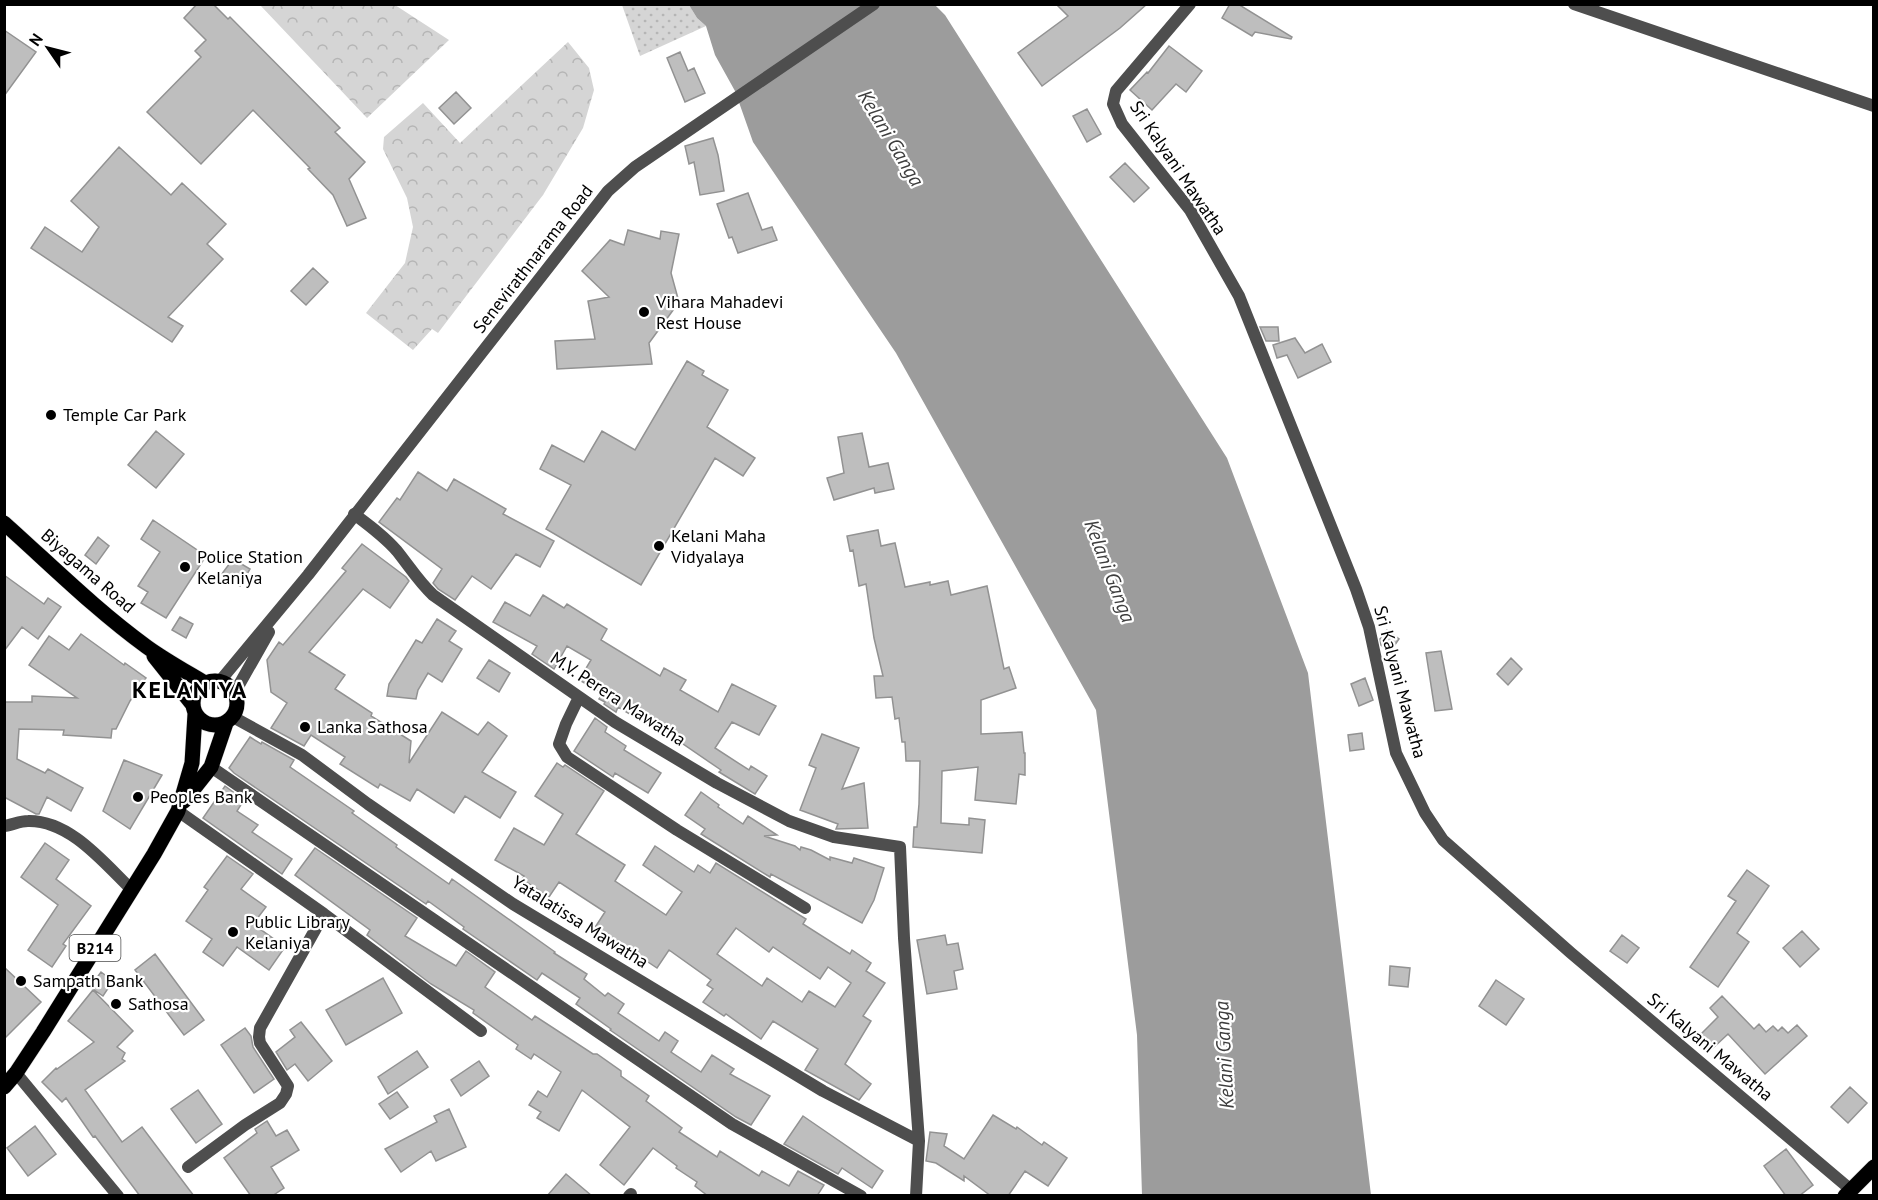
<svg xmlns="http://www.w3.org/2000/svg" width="1878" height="1200" font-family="'PT Sans',sans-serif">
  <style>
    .grass { fill: url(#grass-dots) }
    .forest { fill: url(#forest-crowns) }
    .water { fill: #9c9c9c }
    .building { fill: #bebebe; stroke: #929292; stroke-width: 1.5; fill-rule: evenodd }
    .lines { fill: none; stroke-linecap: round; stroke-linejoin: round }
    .primary-casing { stroke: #dbdbdb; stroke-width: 16 }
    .minor { stroke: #4e4e4e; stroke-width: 12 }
    .tertiary { stroke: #4e4e4e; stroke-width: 12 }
    .primary { stroke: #000; stroke-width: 15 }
    .poi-dot { fill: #000; stroke: #fff; stroke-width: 2 }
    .labels { text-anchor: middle; stroke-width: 4.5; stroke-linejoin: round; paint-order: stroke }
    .shield { fill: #fff; stroke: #4c4c4c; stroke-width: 1.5 }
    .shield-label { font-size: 16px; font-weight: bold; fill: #000 }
    .street-label { font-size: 18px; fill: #000; stroke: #fff }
    .poi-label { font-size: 18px; fill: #000; stroke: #fff; text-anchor: start }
    .water-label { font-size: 20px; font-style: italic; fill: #3d3d3d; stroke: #fff }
    .district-label { font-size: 24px; font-weight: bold; letter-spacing: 1.5px; fill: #000; stroke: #fff }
  </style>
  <defs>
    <pattern id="grass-dots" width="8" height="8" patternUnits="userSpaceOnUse" patternTransform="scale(1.5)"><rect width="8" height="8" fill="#d5d5d5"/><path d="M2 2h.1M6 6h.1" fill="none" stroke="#b5b5b5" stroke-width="1.8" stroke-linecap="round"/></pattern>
    <pattern id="forest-crowns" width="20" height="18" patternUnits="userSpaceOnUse" patternTransform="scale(1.5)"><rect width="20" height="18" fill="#d5d5d5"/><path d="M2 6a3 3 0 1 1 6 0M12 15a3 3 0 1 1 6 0" fill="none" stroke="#b5b5b5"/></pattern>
  </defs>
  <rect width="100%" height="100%" fill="#fff"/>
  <path class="grass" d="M622,5H689L697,18L706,26L640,56Z"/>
  <path class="forest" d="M260,5H395L449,40L367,118Z
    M568,42L589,68L594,90L583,128L543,195L438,333L432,329L413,350L366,313L405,263L413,227L407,198L383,149L384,137L423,103L460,143Z"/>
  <path class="water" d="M689,5H935L945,15L1227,458L1308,673L1371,1195H1142L1137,1035L1096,710L896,353L753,142L735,91L715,55L706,26L697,18Z"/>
  <path class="building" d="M197,4H213L228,19L230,17L340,128L335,132L365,162L349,179L366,218L347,226L333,195L308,169L310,168L253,110L201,164L147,112L201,57L195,51L206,40L184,18Z
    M1056,4H1147L1120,28L1042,86L1018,53L1068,16Z
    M1230,4H1238L1292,37L1291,39L1255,32L1252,36L1222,18Z
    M4,30L36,52L4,96Z
    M1169,46L1202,71L1186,92L1176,84L1152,110L1130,90L1147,72L1148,73Z
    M680,52L688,71L694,68L705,93L685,102L667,58Z
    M456,92L471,108L454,124L439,108Z
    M1087,109L1101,134L1087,142L1073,116Z
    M713,138L718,155L724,191L700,195L694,162L689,164L685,146Z
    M119,147L171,195L182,183L226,224L207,244L223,259L168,317L183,326L172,342L31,248L45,227L82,252L99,227L71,201Z
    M1125,163L1149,188L1134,202L1110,177Z
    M748,193L762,230L772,227L777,240L738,253L732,237L729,238L717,204Z
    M628,230L660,239L661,231L679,234L671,273L679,302L649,343L652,364L557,369L555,341L595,339L588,301L609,297L582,271L610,240L624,245Z
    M313,268L328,282L306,305L291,291Z
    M1260,327H1278L1279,341H1266Z
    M1295,338L1305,353L1322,344L1331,362L1298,378L1287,355L1277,358L1273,345Z
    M687,361L704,371L702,375L728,390L707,427L755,458L743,476L715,458L641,585L546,529L571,485L540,469L552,445L584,462L602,431L635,450Z
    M156,431L184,454L156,488L128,465Z
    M862,433L869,467L888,463L894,489L875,493L874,488L834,500L827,478L844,473L838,437Z
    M418,472L447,491L454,479L506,509L503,514L554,541L540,567L516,554L491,589L472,576L455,600L438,589L433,583L442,569L379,522L397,498L400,500Z
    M153,520L206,556L166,618L141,603L148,592L138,586L160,552L141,539Z
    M878,530L881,546L895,543L905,587L930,582V585L948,581L951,595L987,586L1004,669L1009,667L1016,688L981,700V734L1022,732L1024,753H1025V775L1019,774L1016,804L975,800L978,767L942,771L941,823L969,825V818L985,820L982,853L913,847L914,827H917L919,804L920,761H906L905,742H902L899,718L895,719L892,697L876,698L874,676H883L874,638L866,584L859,586L853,550L850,551L847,536Z
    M98,537L109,546L96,564L85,555Z
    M362,544L406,577L409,581L390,608L363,589L309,652L345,675L335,689L372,713L371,716L411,741L409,763L442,712L478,735L488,722L507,736L482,772L516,792L500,818L465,796L454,813L417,789L410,801L380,784L378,788L340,764L345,757L311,735L304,746L271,728L287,703L271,692L267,660L279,642L283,645L346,571L342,568Z
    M233,559L250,569L240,586L221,575Z
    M4,575L44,604L48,598L61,607L38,639L22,627L4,651Z
    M543,595L564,608L567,604L607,629L601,640L660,676L664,668L686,680L680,690L718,712L732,684L776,706L759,735L732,722L715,748L749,770L751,766L767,776L755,794L719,772L721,770L680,742L679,743L618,707L616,712L604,704L605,702L599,699L603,693L579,680L591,660L567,646L554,669L532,654L537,646L493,622L505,602L530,616Z
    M180,617L193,624L186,638L172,630Z
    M437,619L456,631L449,641L462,649L442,682L428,673L418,690L416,699L387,696L389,684L416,640L422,643Z
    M1387,630L1399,639L1390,652L1381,645L1380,639Z
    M81,634L124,665L125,663L146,678L130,701L116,729H112L111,738L63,735L64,730L19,729L17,759L45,773L48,769L83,788L71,811L47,797L39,814H36L4,797V702H32V696L77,698L29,665L49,636L69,650Z
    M1441,651L1452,709L1435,711L1426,653Z
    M1511,658L1522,669L1508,685L1497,674Z
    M489,660L510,673L499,692L477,678Z
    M1365,678L1373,700L1359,706L1351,684Z
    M595,718L607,727L605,732L626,746L624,750L661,773L648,793L615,773L613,777L574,751Z
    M1362,733L1364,749L1350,751L1348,735Z
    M822,734L859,748L842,789L864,783L868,828L836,829L838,824L800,810L816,768L809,765Z
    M250,737L261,744L262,742L294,760L290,767L354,811L352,813L397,845L396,847L449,884L452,879L555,952L554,953L587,974L584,979L605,996L608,993L624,1004L618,1013L659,1041L665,1032L678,1041L671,1052L701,1072L712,1055L734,1069L730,1074L770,1096L751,1125L736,1117L610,1030L611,1029L576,1004L580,998L542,973L537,980L463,929L464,927L428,901L426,904L234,773L229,768Z
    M124,760L162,775L130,829L103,811Z
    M557,763L563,767L565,765L604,791L576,834L625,865L615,881L666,915L682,892L643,865L655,846L694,872L698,865L710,873L716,863L806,919L803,924L850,954L852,950L871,963L866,971L885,983L863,1016L871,1021L845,1064L871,1084L859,1100L805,1070L818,1049L773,1021L761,1039L726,1014L724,1016L703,1002L713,989L707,985L711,980L669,950L657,968L624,946L621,951L592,932L605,912L559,882L549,897L522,879L524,876L495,860L514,828L544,845L563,814L535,796ZM736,928L769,952L773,947L820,979L828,967L851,983L835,1007L809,991L802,1002L767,978L762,986L717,954Z
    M225,786L244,800L237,811L258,825L252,832L292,859L282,874L203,818Z
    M701,792L719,805L718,807L743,824L748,816L777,835L764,836L795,846L800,850L801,847L811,850L830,860V857L852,863L854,858L884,868L874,900L862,923L771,874L770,877L701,834L705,829L685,815Z
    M45,843L69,860L56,879L91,906L63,944L66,946L52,967L28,950L58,905L21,877Z
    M315,848L417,918L405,936L456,966L466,951L495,972L485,987L532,1020L535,1016L593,1054H597L621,1071V1076L649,1096L646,1101L682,1128L679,1132L717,1157L720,1151L759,1176L762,1171L789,1186L798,1171L824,1185L817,1196H708L695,1186L697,1182L676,1168L677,1166L653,1148L624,1185L600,1165L630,1127L582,1090L559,1131L537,1118L541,1112L529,1105L538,1091L547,1097L561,1072L534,1054L531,1059L516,1049L518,1045L473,1013L474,1010L431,984L367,935L370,930L295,875Z
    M227,856L253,874L241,889L266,907L253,924L285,947L269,970L237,947L223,966L203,952L212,939L186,921L208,890L204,887Z
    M1747,870L1769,886L1737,933L1749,942L1718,987L1690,967L1736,901L1728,896Z
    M1802,931L1819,949L1800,967L1783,948Z
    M945,935L947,945L958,943L963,969L954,971L957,989L927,994L917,940Z
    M1622,935L1639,948L1627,963L1610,951Z
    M155,954L204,1020L184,1035L135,970Z
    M1390,966L1410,968L1408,987L1389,985Z
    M4,967L41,1002L4,1039Z
    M101,972L113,981L103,996L90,987Z
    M383,978L402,1013L346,1045L326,1010Z
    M1496,980L1524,999L1506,1025L1479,1006Z
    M93,990L133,1031L117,1047L125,1053L122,1059L125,1061L85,1090L122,1142L142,1127L194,1196H140L95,1136L93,1137L66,1098L62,1102L42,1082L56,1068L57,1069L94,1042L68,1021Z
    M1722,996L1754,1029L1759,1024L1766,1032L1773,1026L1778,1031L1782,1027L1788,1033L1797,1025L1807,1036L1765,1074L1728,1034L1712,1049L1699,1036L1718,1017L1710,1008Z
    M301,1022L332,1061L308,1081L295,1064L287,1070L276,1052L295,1037L290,1030Z
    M245,1028L251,1036L253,1047L274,1079L254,1093L221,1045Z
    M417,1051L428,1067L388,1094L378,1077Z
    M479,1061L489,1076L461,1096L451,1080Z
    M1850,1087L1867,1103L1848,1123L1831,1107Z
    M198,1090L222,1124L196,1143L171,1109Z
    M397,1092L408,1107L390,1119L379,1104Z
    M449,1109L466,1147L436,1161L431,1151L401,1172L385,1149L437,1122L434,1116Z
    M993,1115L1016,1129L1017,1127L1042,1145L1044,1142L1067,1158L1048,1186L1025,1171L1008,1196H991L964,1176V1181L936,1163L926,1161L930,1132L947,1134L944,1146L964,1159Z
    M803,1116L883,1171L872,1188L842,1168L838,1174L784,1144Z
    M267,1121L276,1136L287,1130L299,1150L271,1167L284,1188L272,1196H251L224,1158L257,1133L255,1129Z
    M35,1126L56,1154L28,1176L7,1148Z
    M1786,1149L1813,1185L1799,1196H1786L1764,1166Z
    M566,1174L592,1196H547Z"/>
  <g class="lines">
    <g class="primary-casing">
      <path id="primary" d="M4,523C51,565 96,610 147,647C165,660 185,671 205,683
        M154,656L193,705
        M193 703a22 22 0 1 1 44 0a22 22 0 1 1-44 0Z
        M184,801L211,767L226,723
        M4,1087L16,1073L43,1032L154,854L178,811L192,763L195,714
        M1845,1196L1874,1167"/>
    </g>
    <path class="minor" d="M1190,4L1116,91L1113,104L1122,124L1190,210L1239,296L1356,589L1369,627L1396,753L1425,813L1443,840L1571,953L1850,1189
      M354,514C370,526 385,537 397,551C409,566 419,582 433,595L615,722L717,783L789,821L834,837L900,847L904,938L919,1141L916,1196
      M579,697L566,724L559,744L567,757L677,830L805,908
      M233,717L302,755L368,804L513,904L823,1091L919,1141
      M211,767L732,1124L861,1196
      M178,811L324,914L481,1031
      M4,826C12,825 20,821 28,821C70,820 104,863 132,890
      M16,1073L118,1196
      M188,1167L245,1125L280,1103L286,1094L288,1086L260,1043L259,1037L260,1028L324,914
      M629,1196L631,1194"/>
    <path class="tertiary" d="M1574,4L1874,106
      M220,681L308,575L608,191L635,167L874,4
      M235,692L269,632"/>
    <use href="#primary" class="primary"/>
  </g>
  <g class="poi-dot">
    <circle cx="644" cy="312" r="6"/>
    <circle cx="51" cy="415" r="6"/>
    <circle cx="659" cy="546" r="6"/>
    <circle cx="185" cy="567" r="6"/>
    <circle cx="305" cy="727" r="6"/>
    <circle cx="138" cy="797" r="6"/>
    <circle cx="233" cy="932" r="6"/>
    <circle cx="21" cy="981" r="6"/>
    <circle cx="116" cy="1004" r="6"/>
  </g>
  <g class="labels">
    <rect class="shield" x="69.5" y="935" width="51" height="26" rx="4.5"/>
    <g class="shield-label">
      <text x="95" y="954">B214</text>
    </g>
    <g class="street-label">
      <text transform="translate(1178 168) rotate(56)" y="6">Sri Kalyani Mawatha</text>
      <text transform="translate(533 259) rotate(-52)" y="6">Senevirathnarama Road</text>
      <text transform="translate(88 571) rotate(41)" y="6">Biyagama Road</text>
      <text transform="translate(1400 682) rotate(75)" y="6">Sri Kalyani Mawatha</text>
      <text transform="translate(618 699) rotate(33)" y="6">M.V. Perera Mawatha</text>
      <text transform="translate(580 922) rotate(32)" y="6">Yatalatissa Mawatha</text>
      <text transform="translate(1710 1047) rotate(40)" y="6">Sri Kalyani Mawatha</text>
    </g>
    <g class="poi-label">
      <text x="656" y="308">Vihara Mahadevi<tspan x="656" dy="21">Rest House</tspan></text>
      <text x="63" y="421">Temple Car Park</text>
      <text x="671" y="542">Kelani Maha<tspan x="671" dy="21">Vidyalaya</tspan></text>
      <text x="197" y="563">Police Station<tspan x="197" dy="21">Kelaniya</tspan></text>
      <text x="317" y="733">Lanka Sathosa</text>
      <text x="150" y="803">Peoples Bank</text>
      <text x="245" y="928">Public Library<tspan x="245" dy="21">Kelaniya</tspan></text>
      <text x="33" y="987">Sampath Bank</text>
      <text x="128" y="1010">Sathosa</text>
    </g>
    <g class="water-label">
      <text transform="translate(891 138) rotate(59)" y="7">Kelani Ganga</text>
      <text transform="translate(1110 571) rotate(69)" y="7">Kelani Ganga</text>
      <text transform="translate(1224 1055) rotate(-93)" y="7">Kelani Ganga</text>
    </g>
    <g class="district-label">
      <text x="190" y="698">KELANIYA</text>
    </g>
  </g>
  <rect width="1878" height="1200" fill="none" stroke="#000000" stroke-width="12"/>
  <g transform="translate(48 48) rotate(305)" stroke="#ffffff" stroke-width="4.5" paint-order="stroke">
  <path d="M0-4.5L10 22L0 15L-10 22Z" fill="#000000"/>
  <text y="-9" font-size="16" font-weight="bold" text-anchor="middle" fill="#000000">N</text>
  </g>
</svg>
